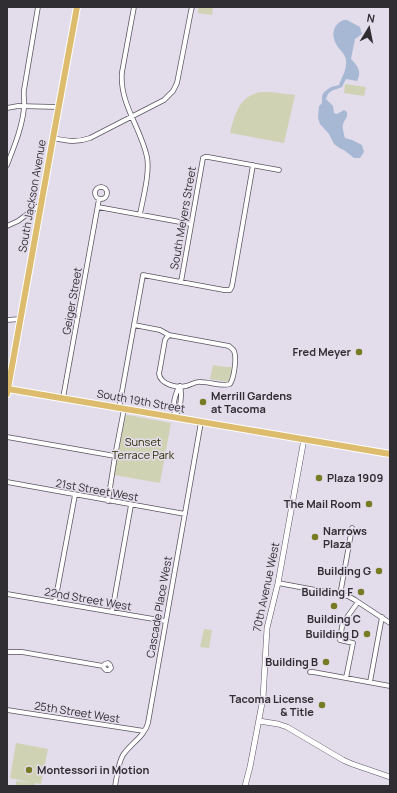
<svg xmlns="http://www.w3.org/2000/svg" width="397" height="793" font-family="Manrope,sans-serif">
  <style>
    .green { fill: #d0d2b4 }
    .water { fill: #a7b8d5 }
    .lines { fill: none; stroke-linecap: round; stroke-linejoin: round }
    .minor-casing { stroke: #5c5562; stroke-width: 5.5 }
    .tertiary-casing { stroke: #5c5562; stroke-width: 6 }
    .primary-casing { stroke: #fff; stroke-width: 8 }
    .minor { stroke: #fff; stroke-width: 4 }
    .tertiary { stroke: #fff; stroke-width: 5 }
    .primary { stroke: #ddbc6e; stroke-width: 6 }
    .poi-dot { fill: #777b24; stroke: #e3dceb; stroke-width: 1.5 }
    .labels { text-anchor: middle; stroke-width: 3; stroke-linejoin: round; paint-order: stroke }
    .street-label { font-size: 11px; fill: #302d33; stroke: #e3dceb }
    .poi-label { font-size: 11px; font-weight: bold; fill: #302d33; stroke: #e3dceb; text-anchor: end }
    .park-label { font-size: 11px; fill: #2c2d02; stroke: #e3dceb }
  </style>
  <rect width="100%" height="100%" fill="#e3dceb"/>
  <path class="green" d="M199,7H213L212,15L198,13V11Z
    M345,84L366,87L364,96L344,93Z
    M261,92H271L295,95L284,143L230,133C235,114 239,96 261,92Z
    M213,365L225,367H232L230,380L229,382L210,379Z
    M128,415L171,423L160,483L114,475L125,417L126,416Z
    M204,629L212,630L209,648L200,647Z
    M16,743L48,749L41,784L35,783V786H16V781L32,783L10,778Z"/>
  <path class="water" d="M344,20H347L360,27L362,34L355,39L351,59C358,66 362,72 357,81L346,79L342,87C335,90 328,90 326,99L333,106L334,113L337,114L344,110L347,112C348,118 345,119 343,124C342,128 344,134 345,138L352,140L362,145L364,152L360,158H354L344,150L341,149L334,144L329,134L320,124L318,118L319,106L322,103V96L324,92L331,87L339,85C342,76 347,70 346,60C345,53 339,50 336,44C331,34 333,24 344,20Z"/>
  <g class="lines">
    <g class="minor-casing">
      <path id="minor" d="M134,7L122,72C119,103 141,128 147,157C150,173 143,198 140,214
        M7,108L18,106L58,107
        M53,138C67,141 76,143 90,138L164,100L173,91L177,83L191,11L192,7
        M7,165C14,147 22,128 24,108C25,102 23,96 24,90L38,7
        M95 193a6 6 0 1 1 12 0a6 6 0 1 1-12 0Z
        M98,207L191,224
        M7,226L18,221L41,204
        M181,282L203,158L205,157H208L279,170
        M7,320L20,319
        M134,325L160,330L169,335L229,346C231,348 233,349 234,351C237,358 234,378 230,384C221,387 211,382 201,382C196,381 191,385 186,386C177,388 161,385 159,374L165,340L167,337L169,335
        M63,398L99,199
        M119,408L143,275L224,290H230L232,286L253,165
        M175,414C172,406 175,393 180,386
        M175,417C175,415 177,413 178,411C181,405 182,392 180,386
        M7,437L115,456
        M7,482L185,514
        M108,501L115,456L124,409
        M278,583L348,596L355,600L390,623
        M7,594L165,621
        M340,595L352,528
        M55,602L75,495
        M112,612L131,505
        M7,652H22L103,666L104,668L106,670H109L111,668L110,665L108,663L105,664L103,666
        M310,672H313L390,686
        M346,678L353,643L340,640L343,620H345L358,602
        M370,682L382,617
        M7,710L144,731
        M115,786C117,777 118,763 123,755C130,744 145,736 148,723L201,422"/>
    </g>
    <g class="tertiary-casing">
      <path id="tertiary" d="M259,721L278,724L287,727L343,760L352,764L390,777
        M245,786L250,767L263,698L267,628L278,583L304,439"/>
    </g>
    <g class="primary-casing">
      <path id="primary" d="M8,389L390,454
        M7,394L53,138L77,7"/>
    </g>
    <use href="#minor" class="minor"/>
    <use href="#tertiary" class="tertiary"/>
    <use href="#primary" class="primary"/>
  </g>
  <g class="poi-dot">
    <circle cx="359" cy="352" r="4"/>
    <circle cx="203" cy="402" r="4"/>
    <circle cx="319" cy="478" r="4"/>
    <circle cx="369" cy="504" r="4"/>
    <circle cx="315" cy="537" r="4"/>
    <circle cx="379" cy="571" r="4"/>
    <circle cx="361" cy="592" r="4"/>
    <circle cx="334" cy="606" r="4"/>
    <circle cx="367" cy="634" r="4"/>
    <circle cx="326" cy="662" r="4"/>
    <circle cx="322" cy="705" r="4"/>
    <circle cx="29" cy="770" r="4"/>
  </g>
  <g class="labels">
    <g class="street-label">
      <text transform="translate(32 196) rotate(-80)" y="4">South Jackson Avenue</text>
      <text transform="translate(183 218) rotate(-80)" y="4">South Meyers Street</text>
      <text transform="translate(72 301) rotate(-80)" y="4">Geiger Street</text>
      <text transform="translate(141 401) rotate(10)" y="4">South 19th Street</text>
      <text transform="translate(97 490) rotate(10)" y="4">21st Street West</text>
      <text transform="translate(266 587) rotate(-78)" y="4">70th Avenue West</text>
      <text transform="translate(88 599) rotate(10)" y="4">22nd Street West</text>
      <text transform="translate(159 607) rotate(-80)" y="4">Cascade Place West</text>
      <text transform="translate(77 712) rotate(9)" y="4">25th Street West</text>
    </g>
    <g class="poi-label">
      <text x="351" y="356">Fred Meyer</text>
      <text x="211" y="400" text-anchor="start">Merrill Gardens<tspan x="211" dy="13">at Tacoma</tspan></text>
      <text x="327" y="482" text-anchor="start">Plaza 1909</text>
      <text x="361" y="508">The Mail Room</text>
      <text x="323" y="535" text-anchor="start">Narrows<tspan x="323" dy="13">Plaza</tspan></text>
      <text x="371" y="575">Building G</text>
      <text x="353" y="596">Building F</text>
      <text x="334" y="623" text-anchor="middle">Building C</text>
      <text x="359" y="638">Building D</text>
      <text x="318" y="666">Building B</text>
      <text x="314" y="703">Tacoma License<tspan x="314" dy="13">&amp; Title</tspan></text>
      <text x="37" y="774" text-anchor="start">Montessori in Motion</text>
    </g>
    <g class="park-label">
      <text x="143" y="446">Sunset<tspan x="143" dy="13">Terrace Park</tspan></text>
    </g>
  </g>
  <rect width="397" height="793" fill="none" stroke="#302d33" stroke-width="16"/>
  <g transform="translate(369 28) rotate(10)" stroke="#e3dceb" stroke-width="3" paint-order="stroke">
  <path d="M0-3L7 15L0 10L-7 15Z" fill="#302d33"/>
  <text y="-6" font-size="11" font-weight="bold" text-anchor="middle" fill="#302d33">N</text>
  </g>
</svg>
